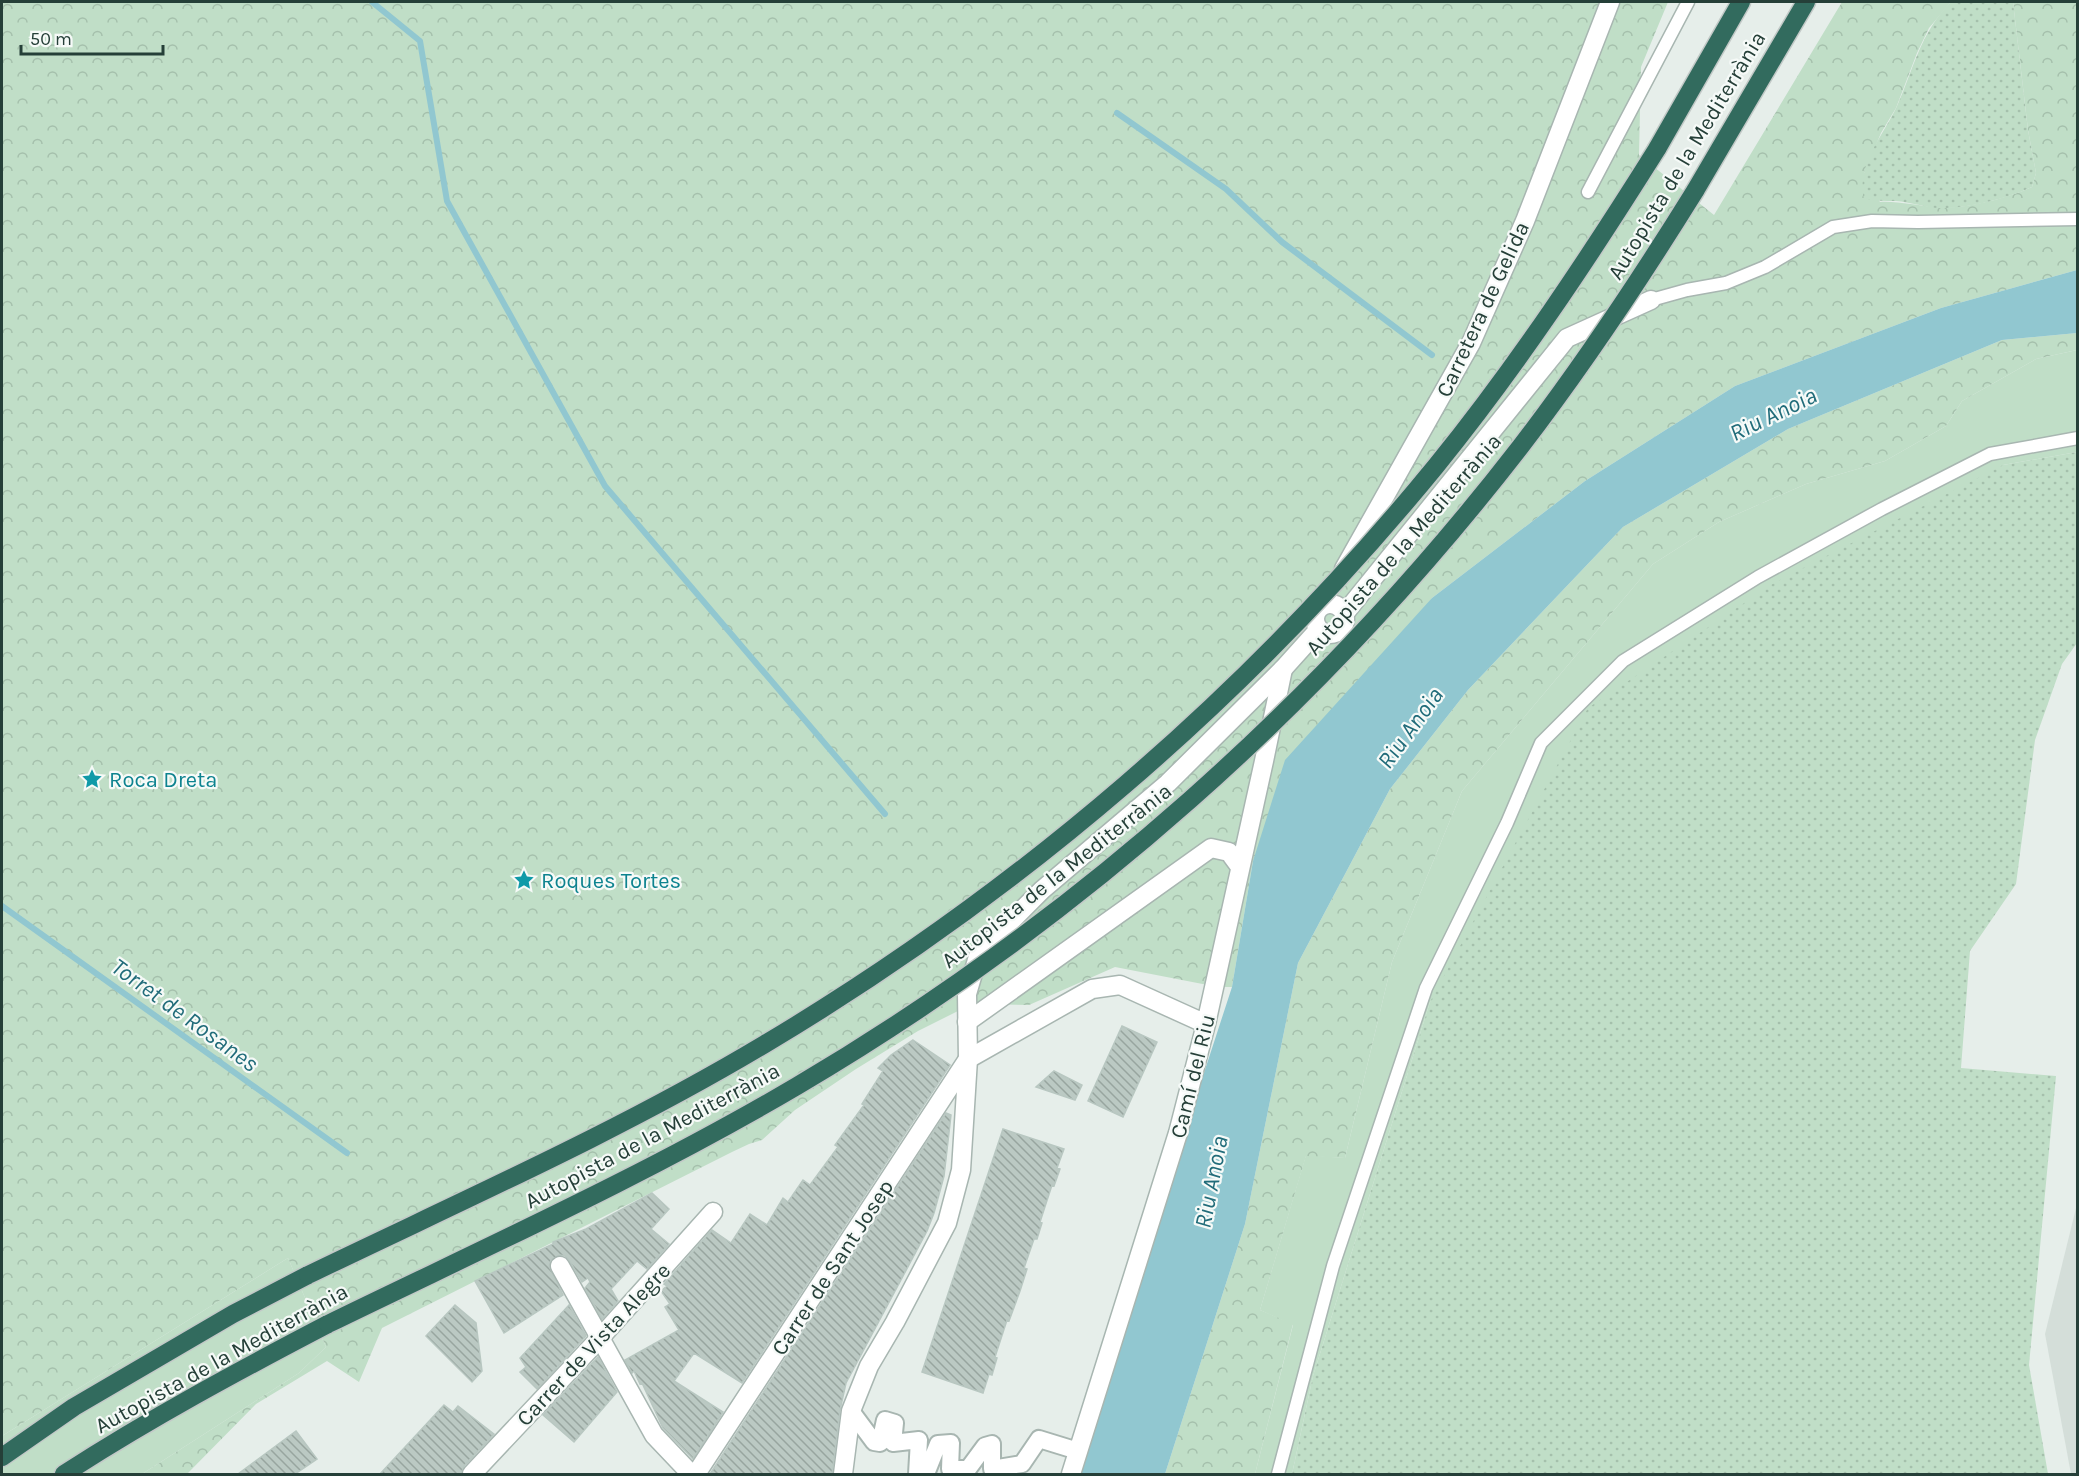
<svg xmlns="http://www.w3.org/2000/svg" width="2079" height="1476" font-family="Karla,sans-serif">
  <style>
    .built { fill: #d4ded9 }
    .grass { fill: #c0dec7 }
    .forest { fill: url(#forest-crowns) }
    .park { fill: url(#park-dots) }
    .water { fill: #91c7d0 }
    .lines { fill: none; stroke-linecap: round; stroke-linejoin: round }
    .stream { stroke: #91c7d0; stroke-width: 6 }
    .building { fill: url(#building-back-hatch); stroke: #b8c7c1; stroke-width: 1.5 }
    .service-casing { stroke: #a8b6b1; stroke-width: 15 }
    .pedestrian-casing { stroke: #a8b6b1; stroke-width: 20 }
    .minor-casing { stroke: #a8b6b1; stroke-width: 21 }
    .tertiary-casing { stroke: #a8b6b1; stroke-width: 21 }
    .motorway-casing { stroke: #c2c9c7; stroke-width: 21 }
    .service { stroke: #fff; stroke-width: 12 }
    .pedestrian { stroke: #fff; stroke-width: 16 }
    .minor { stroke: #fff; stroke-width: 18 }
    .tertiary { stroke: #fff; stroke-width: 18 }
    .motorway { stroke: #326b5e; stroke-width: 18 }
    .motorway-bridge-casing { stroke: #c2c9c7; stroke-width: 21; stroke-linecap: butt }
    .motorway-bridge { stroke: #326b5e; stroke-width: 18 }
    .labels { text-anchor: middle; stroke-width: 4.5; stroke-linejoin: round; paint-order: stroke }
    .street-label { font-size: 22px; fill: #253f38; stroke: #f6faf8 }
    .culture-label { font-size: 22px; fill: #0d838f; stroke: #f6faf8; text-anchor: start }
    .water-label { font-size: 24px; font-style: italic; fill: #216c7a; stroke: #f6faf8 }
  </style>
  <defs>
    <pattern id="forest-crowns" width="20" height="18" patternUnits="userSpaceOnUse" patternTransform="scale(1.5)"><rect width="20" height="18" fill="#c0dec7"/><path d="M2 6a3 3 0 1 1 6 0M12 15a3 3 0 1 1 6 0" fill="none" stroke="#a5c0ac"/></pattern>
    <pattern id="park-dots" width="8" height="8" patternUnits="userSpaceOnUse" patternTransform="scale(1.5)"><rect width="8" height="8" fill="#c0dec7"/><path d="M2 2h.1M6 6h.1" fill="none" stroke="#a5c0ac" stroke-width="1.8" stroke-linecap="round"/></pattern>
    <pattern id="building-back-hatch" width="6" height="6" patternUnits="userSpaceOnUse" patternTransform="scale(1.5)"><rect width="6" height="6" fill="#bbc9c3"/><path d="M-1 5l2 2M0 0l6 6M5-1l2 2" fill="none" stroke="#98a59f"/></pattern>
  </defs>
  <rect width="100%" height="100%" fill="#e6eeea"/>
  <path class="built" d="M2077,1204L2078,1474H2071L2045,1334Z"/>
  <path class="grass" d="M2077,350V452L2003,465L1430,1002L1313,1376L1292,1474H1255L1293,1325L1260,1310L1306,1155L1345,1158L1392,962L1462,791L1653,564L1719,522L1806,484L1885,461L1946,426L1962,401L2036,359Z
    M288,1258L326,1347L299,1373L142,1474H2V1436Z"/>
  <path class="forest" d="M2,2H1668L1641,67L1639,155L1714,215L1842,2H1951L1929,28L1917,53L1896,108L1881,133L1864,173L1880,202C1899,201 1917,206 1936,207C1963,210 2008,198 2032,187L2036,173L2028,130L2013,2H2077V270L1941,308L1735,386L1585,481L1432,598L1253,861L1232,987H1218L1115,967L1029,1005L972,1004L918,1031L856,1069L795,1110L762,1140L749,1144L732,1152L382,1328L359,1382L327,1361L256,1404L187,1474H142L299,1373L326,1347L288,1258L2,1436Z
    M2077,333V350L2036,359L1962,401L1946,426L1885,461L1806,484L1719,522L1653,564L1462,791L1392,962L1345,1158L1306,1156L1260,1310L1293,1324L1255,1474H1165L1245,1224L1298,963L1390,789L1468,690L1623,527L1788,429L2002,340Z"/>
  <path class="park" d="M1951,2H2013L2028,130L2036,173L2032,187C2006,199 1966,209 1937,208C1924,207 1910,202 1896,201C1885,201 1875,201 1864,199C1856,165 1883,136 1897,106C1914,68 1920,33 1951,2Z
    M2077,452V643L2062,664L2035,740L2016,884L1970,951L1961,1068L2056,1076L2029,1365L2048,1474H1292L1313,1376L1430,1002L1588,708L1774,583L2003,465Z"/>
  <path class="water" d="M2077,270V333L2002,340L1788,429L1623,527L1468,690L1390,789L1298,963L1245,1224L1165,1474H1079L1187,1125L1232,987L1253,861L1285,760L1432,598L1585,481L1735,386L1941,308Z"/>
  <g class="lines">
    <path class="stream" d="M372,2L420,41L447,201L605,486L885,814
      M1117,113L1226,189L1282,242L1432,355
      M2,906L347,1153"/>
  </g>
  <path class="building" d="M1122,1026L1157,1042L1123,1117L1088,1101Z
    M913,1040L950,1065L742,1383L694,1353L674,1381L723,1412L693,1459L663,1428L642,1383L640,1384L634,1371L632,1373L625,1360L679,1330L665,1307L670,1304L661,1291L667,1286L664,1284L712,1230L731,1243L750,1214L767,1225L783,1198L788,1202L803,1180L810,1185L838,1147L835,1145L864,1105L862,1104L883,1071L878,1068L891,1055Z
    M1054,1071L1082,1085L1075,1100L1036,1087Z
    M946,1113L951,1115L944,1176L934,1213L927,1231L846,1383L840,1410L832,1474H710Z
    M1003,1129L1064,1149L1057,1168L1060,1169L1054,1186L1052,1185L1040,1222L1042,1223L1037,1239H1034L1024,1268L1027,1269L1020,1291L1009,1321L1007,1320L995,1357L997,1358L992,1375L989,1374L983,1393L922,1372Z
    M652,1193L669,1209L651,1229L669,1244L647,1269L637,1261L611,1289L618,1301L602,1319L585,1288L590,1282L588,1278L582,1282L569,1260L565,1256L560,1255L551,1260L549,1266L563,1295L504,1333L475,1281L553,1244V1242L586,1229Z
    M455,1305L476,1323L482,1371L472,1382L426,1336Z
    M569,1305L586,1336L537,1389L520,1372L526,1367L520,1358Z
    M598,1357L617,1392L574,1442L543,1415Z
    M444,1405L453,1412L458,1406L494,1434L464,1466L461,1474H380Z
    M296,1431L317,1459L295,1474H238Z"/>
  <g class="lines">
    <g class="service-casing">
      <path id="service" d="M1588,192L1688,2
        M1651,300L1687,290L1726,283L1765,267L1833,227L1872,221L1918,222L2078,219
        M1278,1474L1333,1266L1426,988L1507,823L1541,743L1623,661L1758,577L1882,509L1990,454L2078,438"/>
    </g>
    <g class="pedestrian-casing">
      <path id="pedestrian" d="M851,1411L874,1442L880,1443L885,1420L895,1423L893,1443L919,1440L917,1474
        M926,1474L938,1444L951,1443L950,1469H968L985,1446L992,1444V1469L1022,1464L1039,1439L1078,1451"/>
    </g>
    <g class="minor-casing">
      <path id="minor" d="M1345,613L1567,338L1651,300
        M967,1022L1211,848L1229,852L1240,867
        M560,1266L654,1435L691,1474
        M472,1474L600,1338L713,1212
        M696,1474L968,1059L1092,989L1120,985L1206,1024
        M1071,1474L1178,1133L1206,1024L1264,761L1283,669"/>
    </g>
    <g class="tertiary-casing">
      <path id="tertiary" d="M1344,569L1471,343L1525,221L1610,2
        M1315 619a15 15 0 1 1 30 0a15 15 0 1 1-30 0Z
        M843,1474L851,1411L869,1366L895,1322L947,1223L961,1170L968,1059L967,994L979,953L1042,890L1168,783L1283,669L1319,629"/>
    </g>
    <g class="motorway-casing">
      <path id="motorway" d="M1657,149L1741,2
        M1695,191L1806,2
        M2,1457L74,1407L233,1314L308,1275
        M64,1474C149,1419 238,1371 328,1324"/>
    </g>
    <use href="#service" class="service"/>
    <use href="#pedestrian" class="pedestrian"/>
    <use href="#minor" class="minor"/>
    <use href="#tertiary" class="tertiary"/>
    <use href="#motorway" class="motorway"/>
    <g class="motorway-bridge-casing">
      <path id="motorway-bridge" d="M308,1275C461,1201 618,1132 765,1044C1020,892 1248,696 1436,466C1517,366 1588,259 1657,149
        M328,1324C486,1247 646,1175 797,1086C1077,921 1323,702 1521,446C1584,364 1641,278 1695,191"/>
    </g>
    <use href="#motorway-bridge" class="motorway-bridge"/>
  </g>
  <defs>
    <g id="sight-bare" transform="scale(1.62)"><path d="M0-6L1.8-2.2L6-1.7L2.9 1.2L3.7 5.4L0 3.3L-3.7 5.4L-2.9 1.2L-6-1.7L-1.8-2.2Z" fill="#0f9aa8" stroke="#f6faf8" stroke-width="2.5" paint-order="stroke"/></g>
  </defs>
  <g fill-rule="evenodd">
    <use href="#sight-bare" x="92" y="779"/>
    <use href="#sight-bare" x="524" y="880"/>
  </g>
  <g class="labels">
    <g class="street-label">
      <text transform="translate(1686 155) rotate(-59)" y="8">Autopista de la Mediterrània</text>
      <text transform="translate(1482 309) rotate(-65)" y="8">Carretera de Gelida</text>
      <text transform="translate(1403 544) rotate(-49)" y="8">Autopista de la Mediterrània</text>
      <text transform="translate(1056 875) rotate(-38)" y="8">Autopista de la Mediterrània</text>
      <text transform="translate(1192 1076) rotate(-76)" y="8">Camí del Riu</text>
      <text transform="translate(652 1135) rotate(-28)" y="8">Autopista de la Mediterrània</text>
      <text transform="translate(832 1267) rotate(-57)" y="8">Carrer de Sant Josep</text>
      <text transform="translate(593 1344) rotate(-47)" y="8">Carrer de Vista Alegre</text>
      <text transform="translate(221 1358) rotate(-29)" y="8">Autopista de la Mediterrània</text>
    </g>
    <g class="culture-label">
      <text x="109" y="787">Roca Dreta</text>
      <text x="541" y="888">Roques Tortes</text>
    </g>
    <g class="water-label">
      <text transform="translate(1773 414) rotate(-26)" y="8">Riu Anoia</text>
      <text transform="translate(1410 728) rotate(-54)" y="8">Riu Anoia</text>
      <text transform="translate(185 1015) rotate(36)" y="8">Torret de Rosanes</text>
      <text transform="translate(1211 1182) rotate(-79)" y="8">Riu Anoia</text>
    </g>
  </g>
  <rect width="2079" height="1476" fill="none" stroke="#253f38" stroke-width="6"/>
  <path d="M21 45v9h142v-9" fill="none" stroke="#253f38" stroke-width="3"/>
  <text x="30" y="45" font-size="18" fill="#253f38" stroke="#f6faf8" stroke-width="4.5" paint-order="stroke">50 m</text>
</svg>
